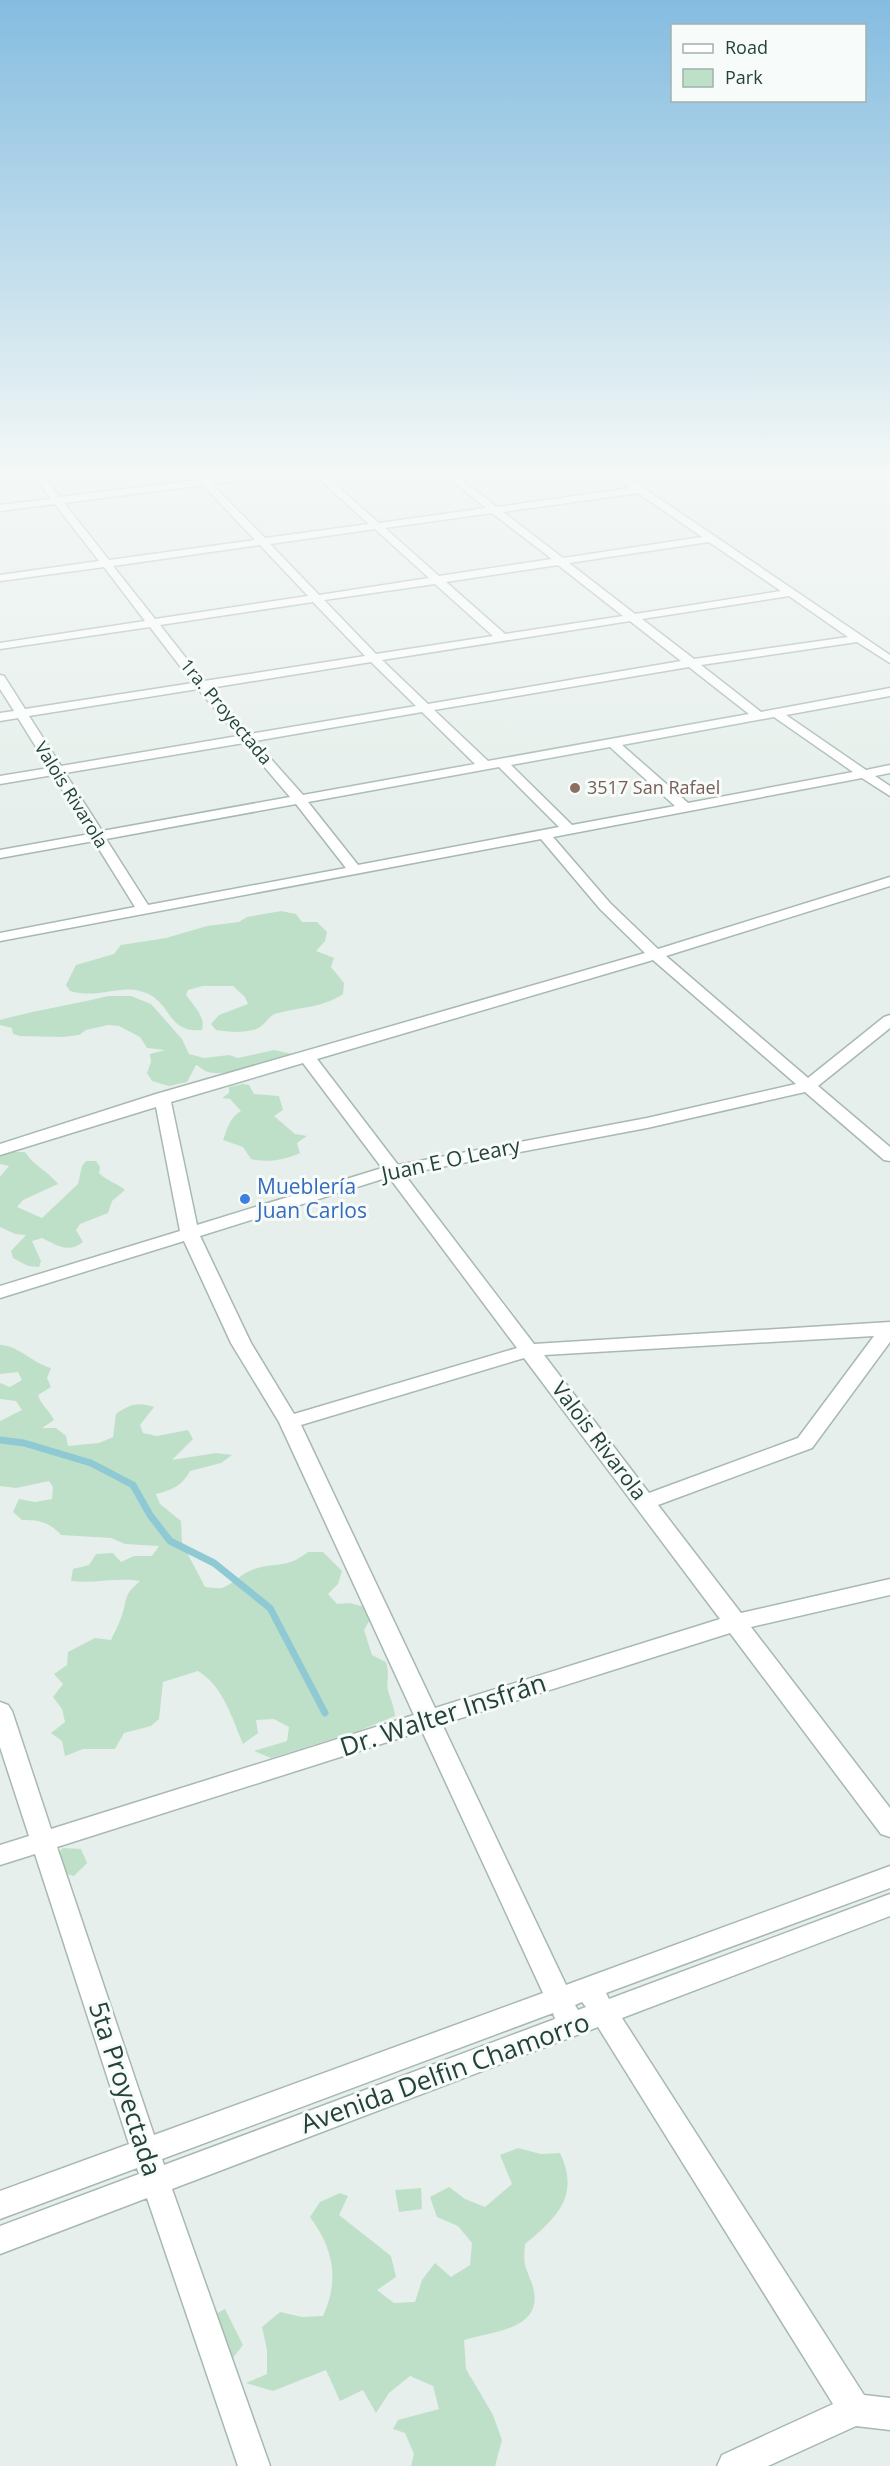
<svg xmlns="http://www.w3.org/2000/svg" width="890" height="2466" font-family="'Open Sans',sans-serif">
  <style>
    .green { fill: #bfe0c8 }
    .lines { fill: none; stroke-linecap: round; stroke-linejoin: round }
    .stream { stroke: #8ec9d4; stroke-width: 7 }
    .street-casing { stroke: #a8b8b2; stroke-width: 3 }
    .street { fill: #fff; fill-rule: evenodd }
    .education-dot { fill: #8d6e63; stroke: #f7fbf9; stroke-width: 2 }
    .shop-dot { fill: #3f7fe0; stroke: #f7fbf9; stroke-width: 2 }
    .labels { text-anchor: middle; stroke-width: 6; stroke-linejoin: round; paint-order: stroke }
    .far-street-label { font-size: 18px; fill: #24423a; stroke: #f7fbf9 }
    .far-education-label { font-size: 18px; fill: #785e54; stroke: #f7fbf9; text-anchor: start }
    .street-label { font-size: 21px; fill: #24423a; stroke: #f7fbf9 }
    .shop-label { font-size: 21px; fill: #366cbe; stroke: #f7fbf9; text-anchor: start }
    .near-street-label { font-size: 26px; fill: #24423a; stroke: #f7fbf9 }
  </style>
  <rect width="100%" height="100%" fill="#e6efeb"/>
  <path class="green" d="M281,911L296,914L302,922H317L327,932L325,941L316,951L334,958L331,967L344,983L343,994C323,1008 298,1007 275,1014C267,1017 264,1028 253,1030C241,1033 228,1032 216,1030L211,1024L219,1015L248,1004L245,997L233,986H203L188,990L186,995C194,1006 206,1017 202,1030C165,1034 173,999 140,991C119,985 98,999 70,991L66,985L76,965L114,954L121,945L166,938L207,926L239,922L247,917Z
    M108,996H131L151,1004L182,1039L189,1054L204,1058L229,1055L238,1058L274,1050L292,1054C275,1062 226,1077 208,1072C203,1071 201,1067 196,1065L187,1082L169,1086L152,1081L147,1073L151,1062L150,1054L165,1050L147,1048L140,1037L119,1026L108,1025L86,1030L79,1035L63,1037L20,1036L13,1034L12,1028L0,1025V1020C35,1010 72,1005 108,996Z
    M243,1084L249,1085L254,1094L279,1096L283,1110L274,1116L295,1134L307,1136L297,1143L300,1153C285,1160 268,1163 251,1159L243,1147L223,1140C227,1130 229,1118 241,1111L230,1099L222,1098L229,1093V1087Z
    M5,1152H25C35,1167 48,1171 58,1184L23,1200L17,1207L42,1218L78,1184L82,1166L86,1161H96L100,1167L99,1173C107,1181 117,1183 125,1190L112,1201L108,1213L80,1224L76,1230L83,1242C68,1254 57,1245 42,1238L32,1241L41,1261L39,1267L28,1266L13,1258L11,1251L26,1235L15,1234L0,1227V1177L9,1166L0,1164V1154Z
    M0,1345C20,1346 32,1363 51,1368L47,1378L51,1387L38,1395C41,1405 49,1410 54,1420L42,1428H56L66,1436L68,1446L99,1443L113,1437L116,1414C130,1404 138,1402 154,1407L140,1425L143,1433L157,1436L188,1430L193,1439L172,1460L216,1453L232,1455L221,1463L190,1471C182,1486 172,1490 156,1494L160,1504L181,1521L182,1543L205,1587C211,1587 219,1590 224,1587C234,1583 241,1574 252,1570C275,1561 285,1570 308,1552H323L342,1571L338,1584L328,1594L337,1604L350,1603L365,1607L371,1618L364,1630L372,1655L386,1662C390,1675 386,1683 388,1691C391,1700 394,1706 395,1716L361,1730L271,1758L254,1751L287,1741L289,1727L274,1719L256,1720L258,1733L243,1744C232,1718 223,1686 198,1671L163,1682L159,1719L151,1726L124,1733L115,1749H83L65,1756L62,1741L51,1733L65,1722L62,1709L53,1697L63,1684L54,1674L67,1665L68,1652L95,1638L111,1640C114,1633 118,1626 121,1618C128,1600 122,1596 140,1581C117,1577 94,1584 71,1581L73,1569L89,1565L96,1554L113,1553L121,1562L134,1556H152L159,1546L125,1544L111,1538L61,1535C49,1522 40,1520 22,1520L13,1512L19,1499L35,1502L52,1499L53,1487L49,1481L16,1488L0,1486V1421L22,1410L16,1401L0,1399V1383L10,1387L22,1380L18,1372L0,1374Z
    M63,1848L81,1849L87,1863L74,1876L60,1872L57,1854Z
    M518,2148L541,2154L560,2153C580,2195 558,2217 525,2244C523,2267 525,2264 532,2284C547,2330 493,2331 464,2340L466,2369L493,2415L502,2440L495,2466H411L414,2454L405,2433L393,2429L398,2420L439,2409L433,2386L410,2376L389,2393L376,2413L363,2390L340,2401L326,2370L273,2391L246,2383L267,2374V2350L262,2327L280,2312L302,2317L323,2316C340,2279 333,2248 310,2217L320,2202L340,2193L348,2196L339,2215L391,2256L396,2277L377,2290L394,2303L415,2302L422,2280L435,2263L451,2277L470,2265L472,2243L458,2226L437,2217L430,2197L449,2187L465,2199L485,2207L512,2184L500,2155Z
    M421,2188L422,2209L399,2212L395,2190Z
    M225,2309L243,2345L228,2364L204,2365L198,2343L204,2320Z"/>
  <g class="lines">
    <path class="stream" d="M0,1440L24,1443L91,1463L133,1485L150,1515L170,1541L214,1563L270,1608L325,1713"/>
    <g class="street-casing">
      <path id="street" d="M29,469H38L60,497L198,480L189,469H198L208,479L287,469H318L379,523L486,508L438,469H447L455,475L487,469H503L502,471L461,479L497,507L631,488L614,477L517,472L513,469L614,471L629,469L623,474L890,655V663L857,642L701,665L761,712L890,688V696L786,715L866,770L890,765V773L875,776L890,786V796L862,778L553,837L610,903L658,949L890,877V886L666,956L808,1078L884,1017L890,1015V1028L818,1086L890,1147V1161L884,1160L805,1092L647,1128L404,1174L534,1344L890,1322V1342L812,1448L658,1505L741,1613L890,1579V1595L751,1627L890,1808V1837L881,1834L730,1633L442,1724L566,1985L890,1866V1888L606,1993L609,1999L890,1894V1916L622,2018L864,2395L890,2398V2430L856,2426L768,2466H717L722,2455L833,2404L598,2027L172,2189L270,2466H238L147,2198L0,2254V2226L139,2174L137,2168L0,2219V2191L129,2144L35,1854L0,1865V1845L29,1836L0,1747V1702L8,1705L12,1711L51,1829L414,1715L279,1422L231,1343L184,1241L0,1298V1286L180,1231L156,1107L0,1155V1144L156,1094L645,953L600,909L541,839L0,941V933L135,907L94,841L0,858V850L90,834L53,775L0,784V776L49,768L18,718L0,721V713L14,711L0,689V675L4,676L25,709L193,683L150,627L0,649V643L145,621L104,567L0,581V575L99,561L55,504L0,511V505L51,499ZM310,471L369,524L265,538L212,484ZM203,485L255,540L109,560L64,503ZM638,493L702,537L563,558L503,512ZM492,513L552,559L439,576L385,528ZM375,529L429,578L319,595L270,544ZM709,542L781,591L635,614L569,563ZM260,545L308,596L155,619L113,566ZM558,565L623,616L505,634L446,582ZM435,584L493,636L376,654L324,600ZM789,596L848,637L694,659L642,619ZM313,602L365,656L204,681L160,625ZM630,621L681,661L428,704L382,660ZM371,662L416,706L250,734L210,688ZM689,667L749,714L488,761L434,710ZM198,689L238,736L61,766L29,716ZM422,712L475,764L303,795L255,741ZM774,717L853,772L688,803L622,745ZM244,743L290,797L102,831L65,773ZM610,747L675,806L572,825L511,765ZM499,767L559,827L358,865L308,802ZM296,804L346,868L148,905L106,839ZM653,960L796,1084L647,1118L398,1165L317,1059ZM303,1063L382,1168L197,1225L171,1102ZM389,1177L517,1348L294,1414L251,1343L200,1236ZM874,1336L798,1438L649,1493L544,1355ZM524,1358L720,1619L435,1708L301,1425ZM422,1731L543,1993L154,2135L57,1847ZM582,2002L586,2007L578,2010L575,2005ZM553,2013L555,2019L164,2165L162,2159Z
        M861,469L890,472V478L878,477Z"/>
    </g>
    <use href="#street" class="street"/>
  </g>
  <linearGradient id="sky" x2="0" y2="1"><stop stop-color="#84bce0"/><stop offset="0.58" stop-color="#f4f8f6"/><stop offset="1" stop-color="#f4f8f6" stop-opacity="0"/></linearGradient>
  <rect width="890" height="814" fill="url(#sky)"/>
  <circle class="education-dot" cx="575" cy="788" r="6"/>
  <circle class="shop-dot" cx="245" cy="1199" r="6"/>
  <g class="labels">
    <g class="far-street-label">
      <text transform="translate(226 712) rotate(50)" y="6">1ra. Proyectada</text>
      <text transform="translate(71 795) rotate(58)" y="6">Valois Rivarola</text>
    </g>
    <g class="far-education-label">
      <text x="587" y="794">3517 San Rafael</text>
    </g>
    <g class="street-label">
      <text transform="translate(451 1160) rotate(-12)" y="7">Juan E O Leary</text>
      <text transform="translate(599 1441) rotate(53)" y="7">Valois Rivarola</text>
    </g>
    <g class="shop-label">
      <text x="257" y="1194">Mueblería<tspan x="257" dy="24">Juan Carlos</tspan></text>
    </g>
    <g class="near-street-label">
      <text transform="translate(443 1715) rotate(-18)" y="9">Dr. Walter Insfrán</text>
      <text transform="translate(445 2073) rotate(-20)" y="9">Avenida Delfin Chamorro</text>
      <text transform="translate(125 2089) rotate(72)" y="9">5ta Proyectada</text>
    </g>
  </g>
  <rect x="671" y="24" width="195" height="78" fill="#f7fbf9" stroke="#a3b1ad" stroke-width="1.5"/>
  <rect x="683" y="44" width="30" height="9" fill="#ffffff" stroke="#a3b1ad" stroke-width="1.5"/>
  <text x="725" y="54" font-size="18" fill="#24423a">Road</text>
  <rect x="683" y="69" width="30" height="18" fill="#bfe0c8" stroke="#a3b1ad" stroke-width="1.5"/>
  <text x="725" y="84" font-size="18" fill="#24423a">Park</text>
</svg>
